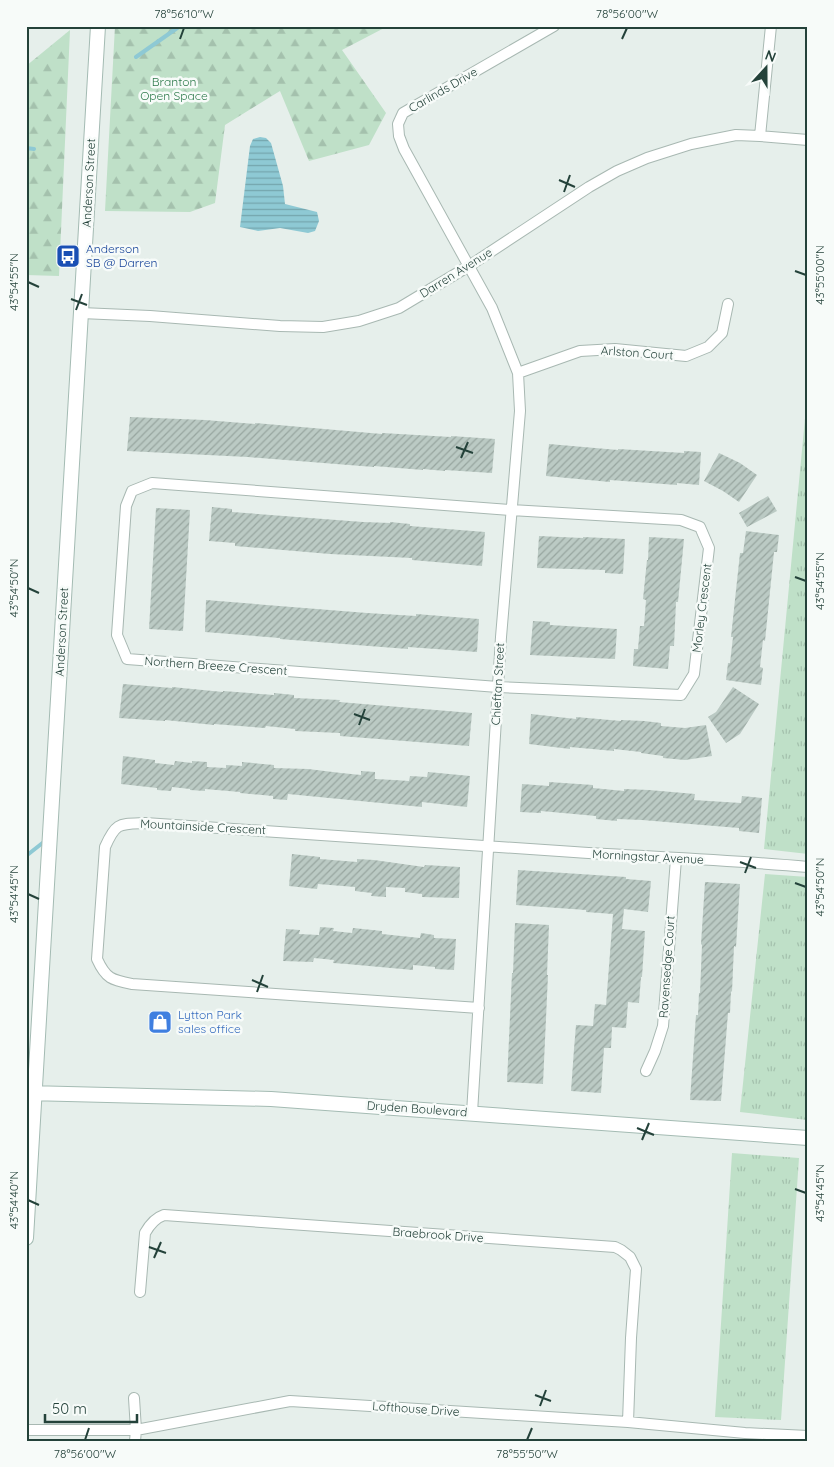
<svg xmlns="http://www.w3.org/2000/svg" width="834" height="1467" font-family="Quicksand,sans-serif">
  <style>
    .forest { fill: url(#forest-firs) }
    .park { fill: url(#park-tufts) }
    .water { fill: url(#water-rules) }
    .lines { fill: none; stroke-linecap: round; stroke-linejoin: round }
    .stream { stroke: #8ec9d4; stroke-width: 4 }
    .building { fill: url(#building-hatch) }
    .street-casing { stroke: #a8b8b2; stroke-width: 12 }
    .secondary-casing { stroke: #a4bbb3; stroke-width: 16 }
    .street { stroke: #fff; stroke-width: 10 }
    .secondary { stroke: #fff; stroke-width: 14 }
    .ticks { fill: none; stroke: #24423a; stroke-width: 2 }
    .labels { text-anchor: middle; stroke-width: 5; stroke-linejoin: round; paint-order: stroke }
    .park-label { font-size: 12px; fill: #2d7a4b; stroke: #f7fbf9 }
    .street-label { font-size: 12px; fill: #24423a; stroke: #f7fbf9 }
    .transit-label { font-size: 12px; fill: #164399; stroke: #f7fbf9; text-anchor: start }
    .shop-label { font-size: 12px; fill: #366cbe; stroke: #f7fbf9; text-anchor: start }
    .neatline { fill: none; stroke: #24423a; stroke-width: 2 }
    .ticks-label { font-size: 12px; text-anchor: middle; fill: #24423a }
  </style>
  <defs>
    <pattern id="forest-firs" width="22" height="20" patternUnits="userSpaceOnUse" patternTransform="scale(1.25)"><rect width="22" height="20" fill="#bfe0c8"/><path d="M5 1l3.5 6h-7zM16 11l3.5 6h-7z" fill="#a4c1ad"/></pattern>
    <pattern id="park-tufts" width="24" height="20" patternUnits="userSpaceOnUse" patternTransform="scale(1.25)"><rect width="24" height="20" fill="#bfe0c8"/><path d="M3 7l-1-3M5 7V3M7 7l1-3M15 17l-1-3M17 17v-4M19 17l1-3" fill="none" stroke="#a4c1ad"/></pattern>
    <pattern id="water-rules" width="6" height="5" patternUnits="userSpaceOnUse" patternTransform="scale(1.25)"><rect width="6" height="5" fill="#8ec9d4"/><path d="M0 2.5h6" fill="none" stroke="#74a5ad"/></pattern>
    <pattern id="building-hatch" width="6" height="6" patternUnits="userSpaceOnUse" patternTransform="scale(1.25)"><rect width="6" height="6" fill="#bbcac4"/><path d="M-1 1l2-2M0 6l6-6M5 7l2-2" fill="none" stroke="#98a6a0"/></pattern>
  </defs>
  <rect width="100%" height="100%" fill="#e6efeb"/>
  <path class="forest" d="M115,26H388L342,50L386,113L369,145L309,161L280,91L225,125L215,203L190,212L105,211Z
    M70,30L59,276L26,275V66Z"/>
  <path class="park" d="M808,387V854L764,849Z
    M765,874L808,877L807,1120L740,1112Z
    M732,1153L799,1158L781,1420L715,1417Z"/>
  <path class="water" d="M260,137L266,138L271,143L283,186L285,204L317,212L319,221L315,231L308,233L280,228L258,231L240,227L250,146L253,139Z"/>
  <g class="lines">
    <path class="stream" d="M136,57L180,26
      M26,148L34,149
      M26,856L45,841"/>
  </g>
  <path class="building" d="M130,417L205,420L255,424V423L382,434V433L451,437V436L495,439L492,473L445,470V471L423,469V470L374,466V467L248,457L127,451Z
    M549,444L618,450V449L684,453V451L701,452L699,485L677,483V485L610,480V482L546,476Z
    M719,453L740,463L757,475L739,502L723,491L704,481Z
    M768,496L777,511L747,527L739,513Z
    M212,507L232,509V512L363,522L390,523V522L410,524V526L485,532L482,566L412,560V558L330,554L235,546V543L209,541Z
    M156,508L190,510L183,631L149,629Z
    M746,531L779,535L777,552H774L765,641L763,640L760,667L763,668L761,685L726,680L728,663H730L733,637H731L740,553H743Z
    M539,536L583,538V537L625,539L623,574L605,573V570L537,568Z
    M649,537L684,539L678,602H676L674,646H670L668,669L633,666L634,649H638L640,626H644L646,600L643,599L647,560H648Z
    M206,600L367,613L416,616V614L479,619L477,652L408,647V649L369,646L280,639V638L205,632Z
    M533,621L550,622V625L617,629L615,659L530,655Z
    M123,684L172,688V687L223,692V691L274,695V693L294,695V698L340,700L339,702L472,713L469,746L340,736V733L295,731V729L266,726L265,728L214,724V725L165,720V721L119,718Z
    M733,687L759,704L740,734L726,743L708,717L716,712Z
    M531,714L576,719V717L621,721V720L644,721L661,723V726L685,728L706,725L712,756L685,760L663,758V756L641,753V752L614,749V751L570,747V749L529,744Z
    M123,756L155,760V763L174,765L175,761L192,763V761L207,762V767L226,768V765L242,766V762L274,765V768L308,769L341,773L361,775V771L375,772V779L394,780L409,781L410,776L427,777L428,772L470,776L467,807L422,802V807L288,794L287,800L273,799V796L240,793V792L205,789V791L190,790V789L172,787L171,791L157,790V788L121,784Z
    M549,782L593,785V788L624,791V789L649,790L695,794L694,800L725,802L741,803L742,796L762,798L759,833L739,831V828L642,820L617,819V821L596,819V816L541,811V813L520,812L522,784L549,786Z
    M292,854L320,857V859L357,862V859L374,860L424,867L425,865L460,867L459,898L422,897V894L405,892V888L386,887V897L371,896L372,893L355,891V887L318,884L317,889L289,886Z
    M518,870L626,877V879L651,881L648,912L624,909L622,929L645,931L642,977H641L639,1003L628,1002L626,1028L612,1027L611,1048H604L601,1093L571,1091L574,1049L576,1025L593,1026L595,1004L606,1005L613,914L586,912V910L516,905Z
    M705,882L740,884L736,947L734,946L732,992L731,991L730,1013H728L721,1101L690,1100L696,1015H698L699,993H700L702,945L701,944Z
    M515,923L549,925L547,975H548L543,1084L507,1082L511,995L512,973H513Z
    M320,927L334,928L333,931L352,933L353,928L382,931V934L420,938L421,933L434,935V938L456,939L454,970L435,969V967L413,965V970L347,964L333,963L334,960L314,958L313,962L283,961L286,929L300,930L299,934L319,935Z"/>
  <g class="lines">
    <g class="street-casing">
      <path id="street" d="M760,136L771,26
        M81,313L150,316L280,326L323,327L359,321L399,308L469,266L589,187L617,171L647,158L691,144L736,135L760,136L808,140
        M518,373L580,351L615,349L686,356L708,347L722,333L728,304
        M152,483L511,510L681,520L700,527L709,548L694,674L681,695L498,687L127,659L117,635L126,506L132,491Z
        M479,1008L132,984C112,980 106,979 97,959L105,847C116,822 119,824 145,823C288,833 431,843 574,852C652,857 730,860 808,867
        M646,1071L655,1051L663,1026L676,859
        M472,1113L501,637L520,411L518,373L492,308L404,149L399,136L398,124L403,113L554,26
        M140,1292L145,1233C150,1224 155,1218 164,1215L615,1247L621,1250L630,1257L636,1269L631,1338L628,1422
        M134,1398L136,1430L135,1441
        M26,1430H136L290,1401L628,1422L745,1433L808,1436"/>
    </g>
    <g class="secondary-casing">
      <path id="secondary" d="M28,1093L271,1099L808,1138
        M26,1238L98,26"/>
    </g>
    <use href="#street" class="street"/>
    <use href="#secondary" class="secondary"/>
  </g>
  <path class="ticks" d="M180,39L184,28M622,39L627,28M559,180L575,187M564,192L570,175M795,271L806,275M28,282L39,287M71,299L87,305M76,310L82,294M456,447L473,453M461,458L468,442M795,577L806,581M28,588L39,593M354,714L370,720M359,725L365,709M740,862L756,868M745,873L751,857M795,883L806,887M28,894L39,899M252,980L268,987M257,992L263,975M637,1128L654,1135M642,1140L649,1123M795,1189L806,1193M28,1200L39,1205M149,1247L166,1253M154,1258L161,1242M535,1395L551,1401M540,1406L546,1390M85,1440L89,1428M527,1440L532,1428"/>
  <defs>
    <g id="bus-square" transform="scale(1.25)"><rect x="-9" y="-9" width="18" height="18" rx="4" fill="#1a4fb4" stroke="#f7fbf9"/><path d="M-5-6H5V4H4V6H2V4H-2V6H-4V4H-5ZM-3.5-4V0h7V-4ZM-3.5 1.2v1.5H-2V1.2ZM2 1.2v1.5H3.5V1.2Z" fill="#fff"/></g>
    <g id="shop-square" transform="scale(1.25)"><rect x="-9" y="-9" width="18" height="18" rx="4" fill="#3f7fe0" stroke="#f7fbf9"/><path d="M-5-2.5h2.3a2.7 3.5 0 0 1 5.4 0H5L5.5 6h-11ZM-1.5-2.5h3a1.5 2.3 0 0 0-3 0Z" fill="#fff"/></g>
  </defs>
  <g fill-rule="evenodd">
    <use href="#bus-square" x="68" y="256"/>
    <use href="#shop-square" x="160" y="1022"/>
  </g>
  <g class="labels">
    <g class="park-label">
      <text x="174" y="86">Branton<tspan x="174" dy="14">Open Space</tspan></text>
    </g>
    <g class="street-label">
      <text transform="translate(443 90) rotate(-30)" y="4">Carlinds Drive</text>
      <text transform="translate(89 183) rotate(-87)" y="4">Anderson Street</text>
      <text transform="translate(456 273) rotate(-32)" y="4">Darren Avenue</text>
      <text transform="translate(637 353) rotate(4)" y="4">Arlston Court</text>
      <text transform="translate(702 608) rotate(-83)" y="4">Morley Crescent</text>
      <text transform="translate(62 632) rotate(-87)" y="4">Anderson Street</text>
      <text transform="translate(216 666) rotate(4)" y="4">Northern Breeze Crescent</text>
      <text transform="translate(498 684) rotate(-87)" y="4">Chieftan Street</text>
      <text transform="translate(203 827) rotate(3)" y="4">Mountainside Crescent</text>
      <text transform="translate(648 857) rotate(3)" y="4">Morningstar Avenue</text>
      <text transform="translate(667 967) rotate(-86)" y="4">Ravensedge Court</text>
      <text transform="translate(417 1109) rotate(4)" y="4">Dryden Boulevard</text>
      <text transform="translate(438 1235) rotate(4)" y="4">Braebrook Drive</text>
      <text transform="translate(416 1409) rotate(4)" y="4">Lofthouse Drive</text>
    </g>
    <g class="transit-label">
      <text x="86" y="253">Anderson<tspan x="86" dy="14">SB @ Darren</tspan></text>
    </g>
    <g class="shop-label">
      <text x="178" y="1019">Lytton Park<tspan x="178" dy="14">sales office</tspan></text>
    </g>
  </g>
  <rect width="834" height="1467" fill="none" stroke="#f7fbf9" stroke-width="55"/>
  <g transform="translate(766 68) rotate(21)" stroke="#f7fbf9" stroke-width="4" paint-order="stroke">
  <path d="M0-4L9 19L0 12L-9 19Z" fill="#24423a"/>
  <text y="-8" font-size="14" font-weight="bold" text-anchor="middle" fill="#24423a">N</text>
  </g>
  <path d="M45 1414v8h92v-8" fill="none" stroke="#24423a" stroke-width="2.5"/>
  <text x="52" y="1414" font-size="15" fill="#24423a" stroke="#f7fbf9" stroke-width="4" paint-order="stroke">50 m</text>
  <rect x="28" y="28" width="778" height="1412" class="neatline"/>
  <g class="ticks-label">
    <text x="184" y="18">78°56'10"W</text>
    <text x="627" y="18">78°56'00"W</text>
    <text transform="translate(820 275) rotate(-90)" y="4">43°55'00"N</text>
    <text transform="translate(14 282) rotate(-90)" y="4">43°54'55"N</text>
    <text transform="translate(820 581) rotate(-90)" y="4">43°54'55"N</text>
    <text transform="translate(14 588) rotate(-90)" y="4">43°54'50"N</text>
    <text transform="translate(820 887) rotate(-90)" y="4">43°54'50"N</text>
    <text transform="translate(14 894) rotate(-90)" y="4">43°54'45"N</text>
    <text transform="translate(820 1193) rotate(-90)" y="4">43°54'45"N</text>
    <text transform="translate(14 1200) rotate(-90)" y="4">43°54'40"N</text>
    <text x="85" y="1458">78°56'00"W</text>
    <text x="527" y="1458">78°55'50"W</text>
  </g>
</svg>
